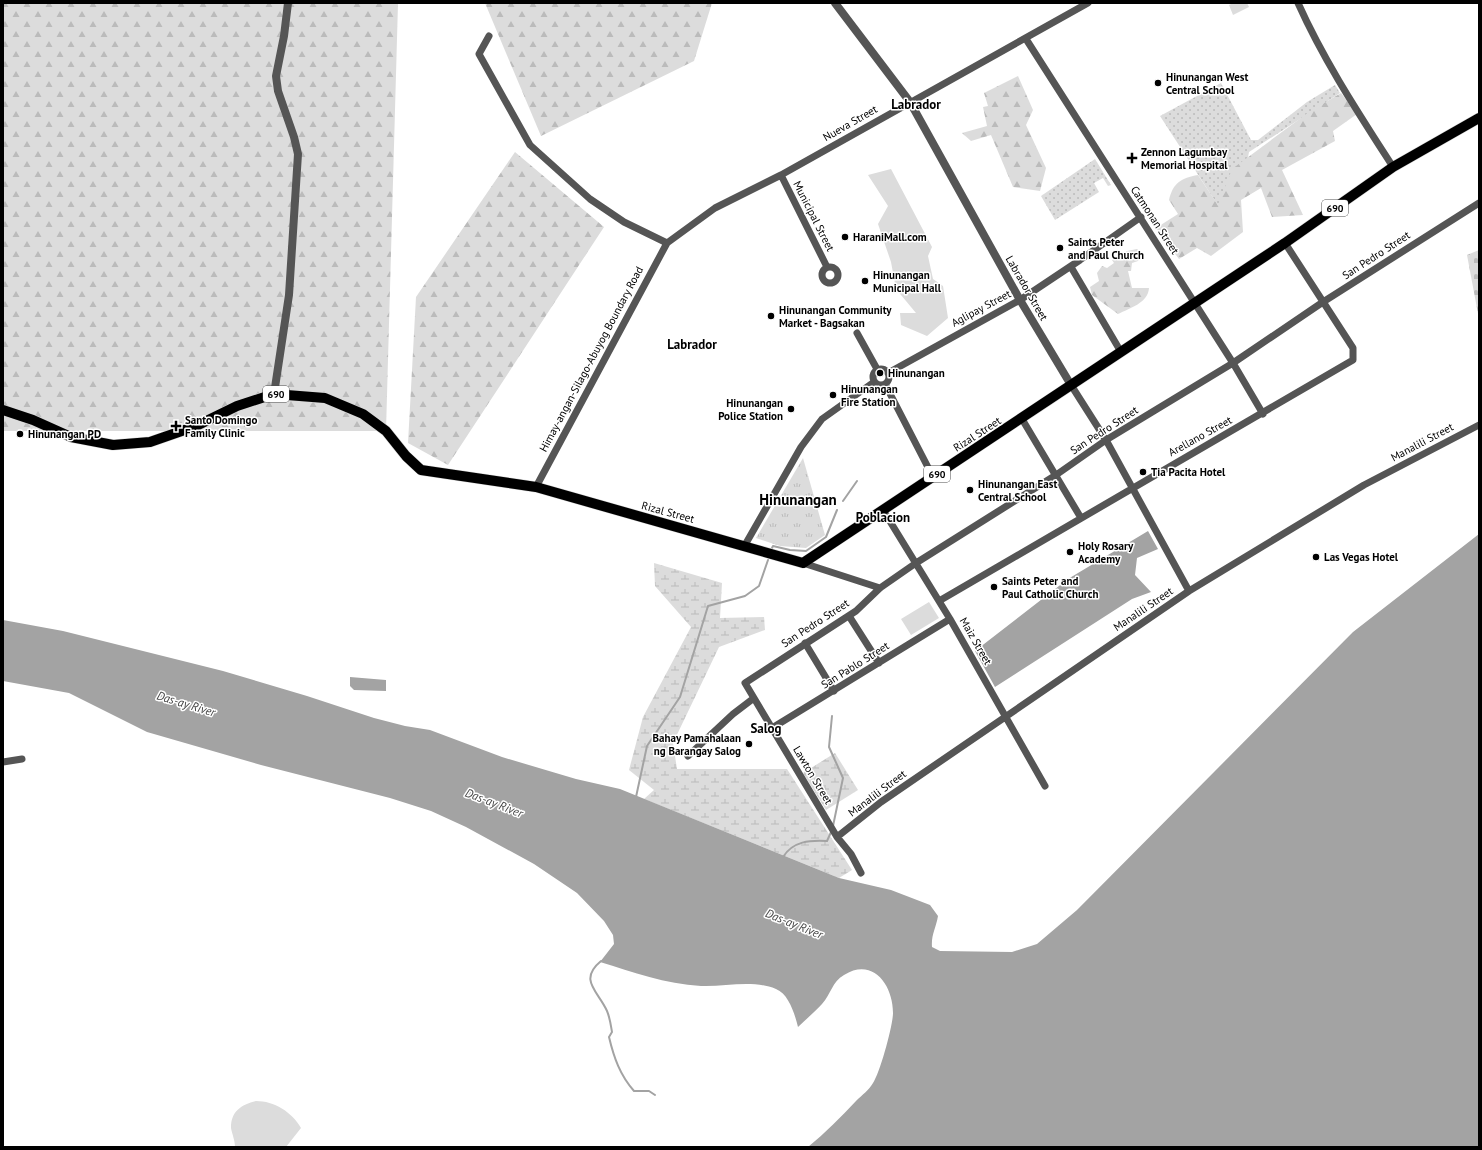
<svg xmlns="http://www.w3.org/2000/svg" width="1482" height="1150" font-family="'PT Sans',sans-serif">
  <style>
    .grass { fill: url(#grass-dots) }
    .forest { fill: url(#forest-firs) }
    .wetland { fill: url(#wetland-marsh) }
    .cemetery { fill: url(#cemetery-stones) }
    .park { fill: url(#park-tufts) }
    .garden { fill: #dcdcdc }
    .water { fill: #a3a3a3 }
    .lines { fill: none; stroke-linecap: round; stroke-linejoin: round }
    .stream { stroke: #a3a3a3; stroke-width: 2 }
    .primary-casing { stroke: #dbdbdb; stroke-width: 11 }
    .minor { stroke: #555; stroke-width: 7 }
    .tertiary { stroke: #555; stroke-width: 8 }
    .primary { stroke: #000; stroke-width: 10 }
    .poi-dot { fill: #000; stroke: #fff; stroke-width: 1.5 }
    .labels { text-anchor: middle; stroke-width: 3; stroke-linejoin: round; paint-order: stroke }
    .shield { fill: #fff; stroke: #4c4c4c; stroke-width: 1 }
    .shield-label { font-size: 10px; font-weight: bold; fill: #000 }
    .poi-label { font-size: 11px; font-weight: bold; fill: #000; stroke: #fff; text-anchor: start }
    .street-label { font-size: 11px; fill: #000; stroke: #fff }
    .water-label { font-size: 12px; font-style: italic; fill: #444; stroke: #fff }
    .quarter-label { font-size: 13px; font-weight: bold; fill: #000; stroke: #fff }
    .district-label { font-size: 15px; font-weight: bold; fill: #000; stroke: #fff }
  </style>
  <defs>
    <pattern id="grass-dots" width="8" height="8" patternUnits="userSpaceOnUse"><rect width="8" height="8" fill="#dcdcdc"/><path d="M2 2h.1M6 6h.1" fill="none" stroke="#bbb" stroke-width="1.8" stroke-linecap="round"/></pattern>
    <pattern id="forest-firs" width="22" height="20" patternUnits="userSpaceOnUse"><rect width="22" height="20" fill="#dcdcdc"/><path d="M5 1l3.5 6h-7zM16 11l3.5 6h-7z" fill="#bbb"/></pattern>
    <pattern id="wetland-marsh" width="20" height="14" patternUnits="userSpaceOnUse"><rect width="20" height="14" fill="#dcdcdc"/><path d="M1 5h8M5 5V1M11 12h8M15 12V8" fill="none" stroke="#bbb"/></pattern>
    <pattern id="cemetery-stones" width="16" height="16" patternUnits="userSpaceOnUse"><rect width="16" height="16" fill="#dcdcdc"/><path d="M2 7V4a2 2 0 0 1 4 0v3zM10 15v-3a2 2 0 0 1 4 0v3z" fill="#bbb"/></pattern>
    <pattern id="park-tufts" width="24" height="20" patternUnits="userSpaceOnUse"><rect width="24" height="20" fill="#dcdcdc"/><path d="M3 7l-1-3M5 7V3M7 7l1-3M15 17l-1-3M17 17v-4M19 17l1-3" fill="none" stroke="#bbb"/></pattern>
  </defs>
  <rect width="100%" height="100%" fill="#fff"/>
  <path class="grass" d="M1221,83L1251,140H1258L1307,102L1335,85L1340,93L1249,152L1243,185L1219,207L1160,116Z
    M1095,159L1111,185L1108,186L1103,178L1094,183L1099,192L1055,220L1041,196Z"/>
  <path class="forest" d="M3,3H398L386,431H3Z
    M485,3H712L694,61L541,136Z
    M1018,76L1033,110L1026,125L1046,168L1040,191L1013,187L991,135L971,141L962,133L987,126L983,107L988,106L984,93Z
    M1341,93L1357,114L1333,131L1335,141L1282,170L1303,215L1272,217L1261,188L1241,200L1243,232L1211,256L1197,248L1179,259L1156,228L1178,214L1169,200C1173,183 1181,178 1198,175L1218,205L1232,169L1309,112Z
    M515,152L604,227L448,465L408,443L416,297Z
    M1137,249L1143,254L1138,261L1132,263L1131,271H1128L1132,288H1149C1148,303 1130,308 1118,314L1092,295L1090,287L1099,281L1097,273L1102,266L1107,268L1114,263L1112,260L1127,251Z"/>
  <path class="wetland" d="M654,563L722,583L720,618L764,617L765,630L719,647L673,743L677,769H787L852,870L839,878L644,799L654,790L629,770L643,717L691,627L655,586Z
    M835,753L858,790L826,810L803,773Z"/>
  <path class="cemetery" d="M1479,250V319L1467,255Z"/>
  <path class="park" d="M803,458L825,535L806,548L780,546L756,538Z"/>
  <path class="garden" d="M1233,3H1247L1249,7L1233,15L1229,5Z
    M891,169L932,247L928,256L933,279L943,286L948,318L927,336L901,325L900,313H916L896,289L891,262L878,224L888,206L868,175Z
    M929,602L939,618L911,635L901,619Z
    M256,1101C274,1101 292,1112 301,1128L286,1147H235C235,1140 232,1134 231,1128C231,1111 241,1105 256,1101Z"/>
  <path class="water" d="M1148,531L1158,549L1137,558L1135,575L1151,592L1132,599L995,687L975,651L1068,579Z
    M1479,534V1147H808C825,1133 841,1117 856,1101C862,1095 869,1090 873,1083C880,1073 893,1025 893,1013C893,985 873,957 844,975C832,982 831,994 822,1004C815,1012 806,1019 798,1027C795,1015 789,994 776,989C751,979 726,987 701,986C665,984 633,972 600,962L614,944L613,935L604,921L577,893L534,864L466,827L431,811L390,798L261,765L147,732L69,693L3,681V620L63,631L223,671L307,696L374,718L405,726L430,730L502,757L576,779L620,789L839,878L891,890L930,905L938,916C936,928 931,935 932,947L940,951L1012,952L1037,944L1077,910L1353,632Z
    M350,677L386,680V691L354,690L350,686Z"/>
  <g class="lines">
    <path class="stream" d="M843,501L857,481
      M772,548L773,546L790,550L806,551L826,537L837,510
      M832,716L829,747L843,778L833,826
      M636,797L647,746L680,697L708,606L745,596L759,586L768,560
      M783,857C793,841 810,840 827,841L832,830
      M601,961C578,980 598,991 607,1011C610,1018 611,1026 612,1032L609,1037C614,1058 620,1075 634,1091H649L655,1095"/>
    <g class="primary-casing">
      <path id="primary" d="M3,410L33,420L71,437L113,445L150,442L196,426L237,406L274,394L325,398L363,414L386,431L406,456L421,470L536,487L803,563L1285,243L1393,167L1479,118"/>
    </g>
    <path class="minor" d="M1298,3C1324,61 1359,114 1393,167
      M489,36L479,54L530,145L590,199L624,222L667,243
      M1026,39L1233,363L1263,414
      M781,175L827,267
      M1071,267L1121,352
      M822 275a8 8 0 1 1 16 0a8 8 0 1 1-16 0Z
      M857,333L877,369
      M873 377a8 8 0 1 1 16 0a8 8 0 1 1-16 0Z
      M888,373L1020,300L1080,260L1141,217
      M885,384L933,477
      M1071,385L1106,440L1189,591
      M1022,419L1081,518
      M536,487L667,243L715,208L781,175L1088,3
      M883,510L950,619L1045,786
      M745,545L801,447L822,419L874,382
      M803,563L880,588
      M939,601L1353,360V348L1285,243
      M849,616L879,663
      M805,643L834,691
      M772,728L950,619
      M688,756L733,714L754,698
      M3,762L22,759
      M837,837L881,802L1189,591L1364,485L1479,425
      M861,873L851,854L837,837L745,683L856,611L880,588L916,563L1056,475L1106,440L1233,363L1323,302L1479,203"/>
    <path class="tertiary" d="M835,3L910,102L1020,300L1071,385
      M274,394L289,295L298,154L294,137L278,91L276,76L284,36L288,3"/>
    <use href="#primary" class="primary"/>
  </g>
  <g class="poi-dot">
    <circle cx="1158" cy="83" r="4"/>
    <path d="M1130 152h4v4h4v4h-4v4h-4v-4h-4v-4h4z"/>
    <circle cx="845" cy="237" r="4"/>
    <circle cx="1060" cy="248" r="4"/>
    <circle cx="865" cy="281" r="4"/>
    <circle cx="771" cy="316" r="4"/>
    <circle cx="880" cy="373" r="4"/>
    <circle cx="833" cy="395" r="4"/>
    <circle cx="791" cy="409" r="4"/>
    <path d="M174 420h4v4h4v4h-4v4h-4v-4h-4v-4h4z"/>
    <circle cx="20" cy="434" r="4"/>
    <circle cx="1143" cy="472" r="4"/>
    <circle cx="970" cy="490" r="4"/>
    <circle cx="1070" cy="552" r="4"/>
    <circle cx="1316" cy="557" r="4"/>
    <circle cx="994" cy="587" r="4"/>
    <circle cx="749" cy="744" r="4"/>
  </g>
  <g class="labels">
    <g class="shield">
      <rect x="1322" y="200" width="26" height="16" rx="3"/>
      <rect x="263" y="386" width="26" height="16" rx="3"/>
      <rect x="924" y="466" width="26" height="16" rx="3"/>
    </g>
    <g class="shield-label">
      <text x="1335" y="212">690</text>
      <text x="276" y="398">690</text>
      <text x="937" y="478">690</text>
    </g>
    <g class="poi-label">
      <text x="1166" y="81">Hinunangan West<tspan x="1166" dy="13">Central School</tspan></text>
      <text x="1141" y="156">Zennon Lagumbay<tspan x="1141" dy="13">Memorial Hospital</tspan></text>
      <text x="853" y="241">HaraniMall.com</text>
      <text x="1068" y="246">Saints Peter<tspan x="1068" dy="13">and Paul Church</tspan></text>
      <text x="873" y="279">Hinunangan<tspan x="873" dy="13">Municipal Hall</tspan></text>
      <text x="779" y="314">Hinunangan Community<tspan x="779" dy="13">Market - Bagsakan</tspan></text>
      <text x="888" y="377">Hinunangan</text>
      <text x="841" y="393">Hinunangan<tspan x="841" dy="13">Fire Station</tspan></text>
      <text x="783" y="407" text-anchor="end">Hinunangan<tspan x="783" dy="13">Police Station</tspan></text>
      <text x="185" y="424">Santo Domingo<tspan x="185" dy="13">Family Clinic</tspan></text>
      <text x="28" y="438">Hinunangan PD</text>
      <text x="1151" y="476">Tia Pacita Hotel</text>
      <text x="978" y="488">Hinunangan East<tspan x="978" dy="13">Central School</tspan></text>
      <text x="1078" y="550">Holy Rosary<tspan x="1078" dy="13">Academy</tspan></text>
      <text x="1324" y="561">Las Vegas Hotel</text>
      <text x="1002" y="585">Saints Peter and<tspan x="1002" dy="13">Paul Catholic Church</tspan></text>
      <text x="741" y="742" text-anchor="end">Bahay Pamahalaan<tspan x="741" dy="13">ng Barangay Salog</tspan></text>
    </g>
    <g class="street-label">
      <text transform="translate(850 123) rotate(-30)" y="4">Nueva Street</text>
      <text transform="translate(814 216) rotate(63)" y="4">Municipal Street</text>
      <text transform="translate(1155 220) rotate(57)" y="4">Catmonan Street</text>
      <text transform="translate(1376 255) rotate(-33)" y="4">San Pedro Street</text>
      <text transform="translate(1027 288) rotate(60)" y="4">Labrador Street</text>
      <text transform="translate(981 308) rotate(-28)" y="4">Aglipay Street</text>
      <text transform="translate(591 359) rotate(-62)" y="4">Himay-angan-Silago-Abuyog Boundary Road</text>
      <text transform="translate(1104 430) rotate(-33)" y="4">San Pedro Street</text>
      <text transform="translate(977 434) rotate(-33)" y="4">Rizal Street</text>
      <text transform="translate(1200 436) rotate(-29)" y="4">Arellano Street</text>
      <text transform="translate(1422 442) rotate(-28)" y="4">Manalili Street</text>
      <text transform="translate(668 512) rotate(15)" y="4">Rizal Street</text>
      <text transform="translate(1143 609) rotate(-34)" y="4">Manalili Street</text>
      <text transform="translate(815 623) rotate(-33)" y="4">San Pedro Street</text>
      <text transform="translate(976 641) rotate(60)" y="4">Maiz Street</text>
      <text transform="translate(855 665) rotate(-32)" y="4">San Pablo Street</text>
      <text transform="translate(813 775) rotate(59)" y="4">Lawton Street</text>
      <text transform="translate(877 793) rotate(-37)" y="4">Manalili Street</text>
    </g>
    <g class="water-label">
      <text transform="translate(186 704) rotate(17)" y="4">Das-ay River</text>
      <text transform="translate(494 803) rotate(21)" y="4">Das-ay River</text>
      <text transform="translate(794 924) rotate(22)" y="4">Das-ay River</text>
    </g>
    <g class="quarter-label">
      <text x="916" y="109">Labrador</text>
      <text x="692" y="349">Labrador</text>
      <text x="883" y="522">Poblacion</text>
      <text x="766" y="733">Salog</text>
    </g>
    <g class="district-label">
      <text x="798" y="505">Hinunangan</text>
    </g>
  </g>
  <rect width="1482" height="1150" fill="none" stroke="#000000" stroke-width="8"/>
</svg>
